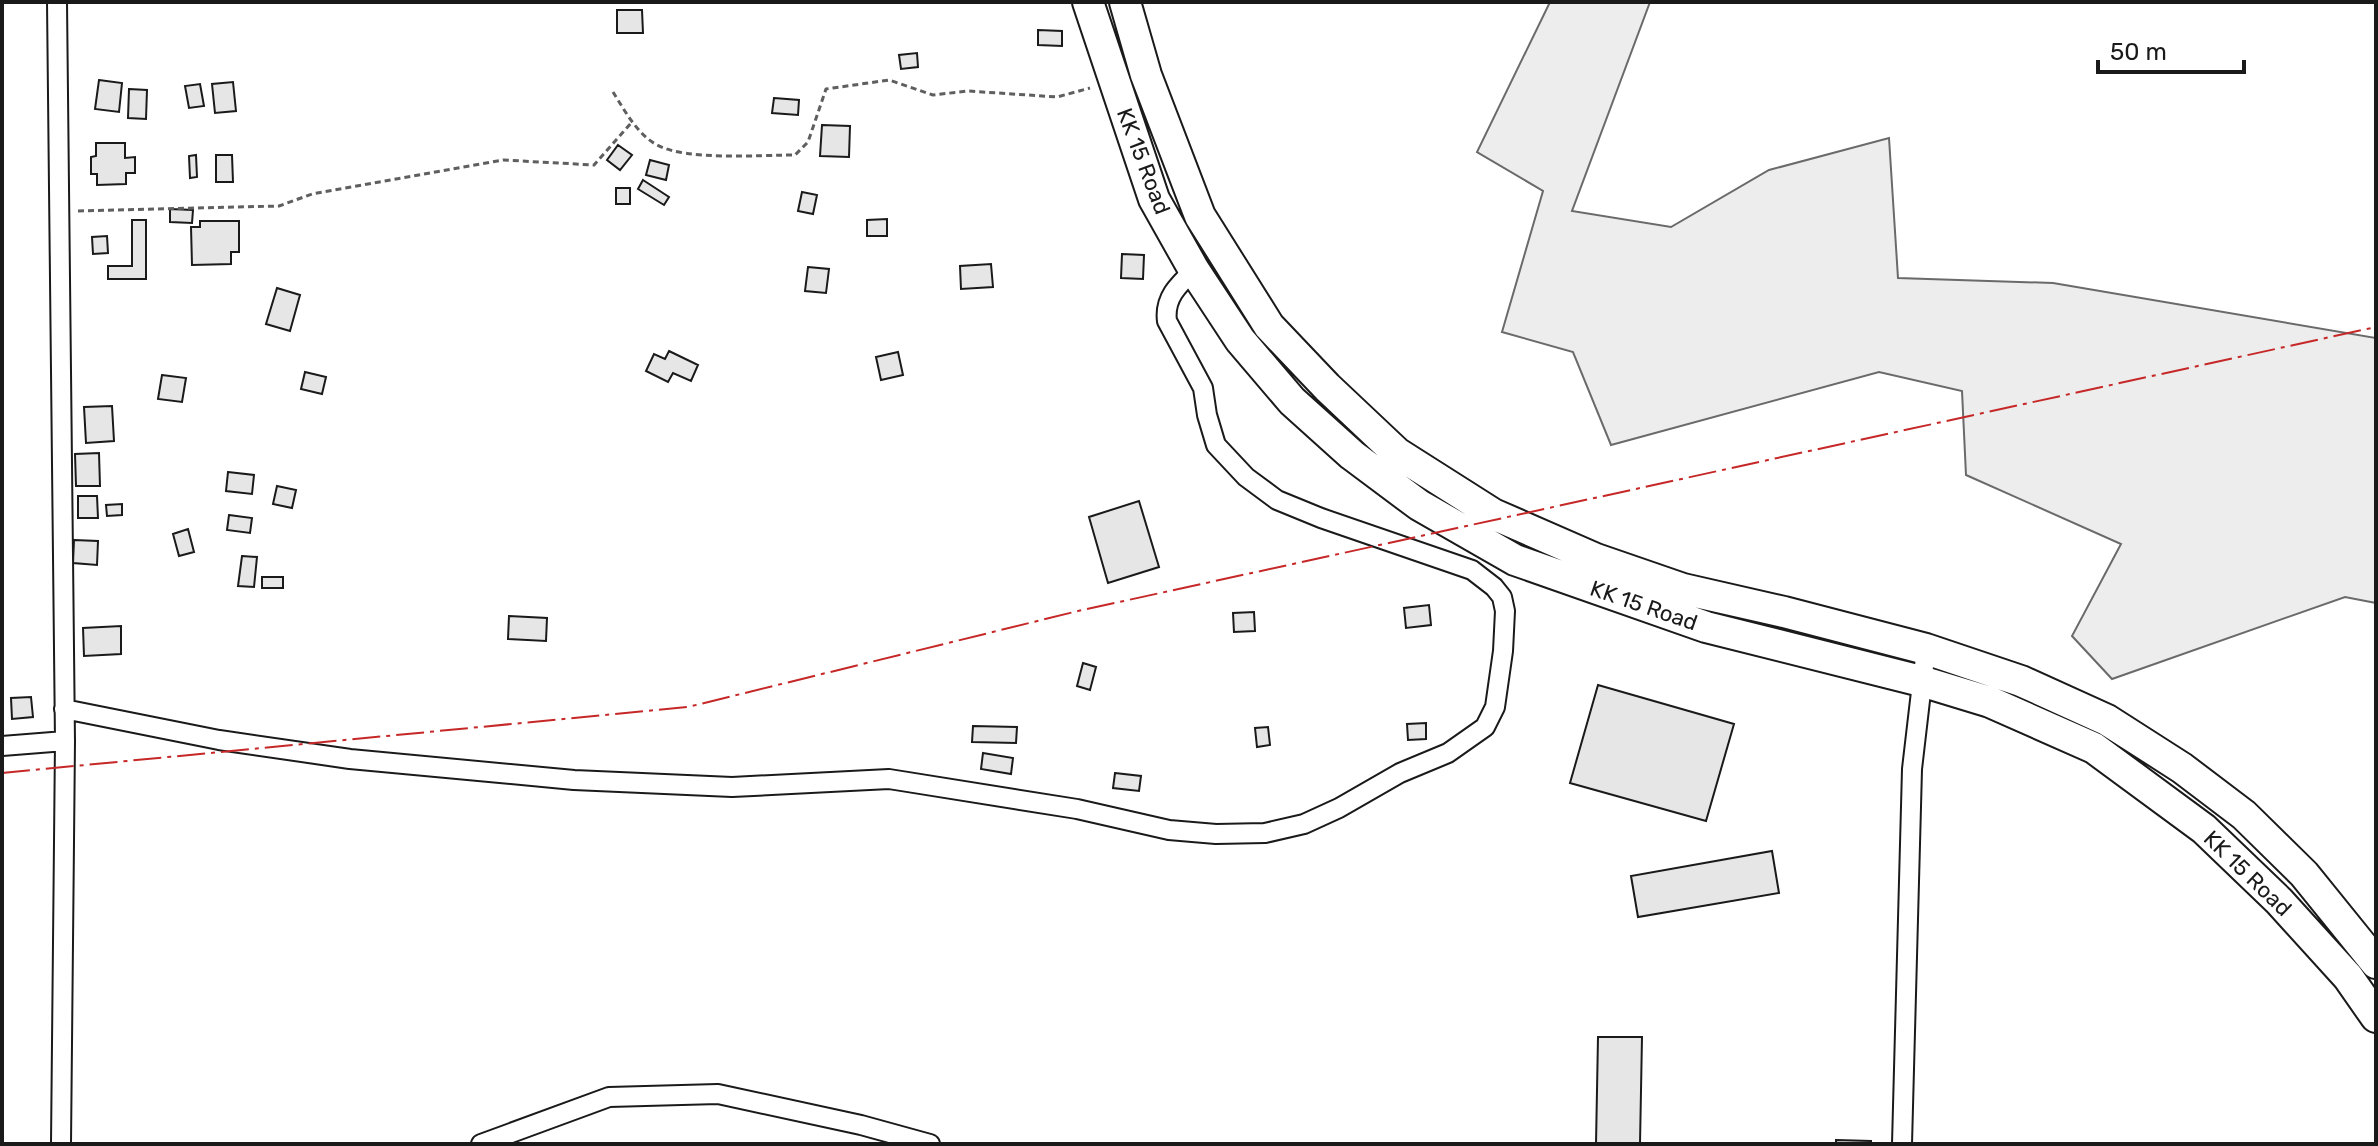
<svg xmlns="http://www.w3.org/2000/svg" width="2378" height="1146" font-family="Rubik,sans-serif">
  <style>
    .built { fill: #ededed; stroke: #6a6a6a; stroke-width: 2 }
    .building { fill: #e6e6e6; stroke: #1a1a1a; stroke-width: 2 }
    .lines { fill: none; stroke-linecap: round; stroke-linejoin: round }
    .minor-casing { stroke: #1a1a1a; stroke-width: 22 }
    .trunk-casing { stroke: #1a1a1a; stroke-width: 34 }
    .path { stroke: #5f5f5f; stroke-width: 3; stroke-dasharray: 6 4; stroke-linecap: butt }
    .minor { stroke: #fff; stroke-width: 18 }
    .trunk { stroke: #fff; stroke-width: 30 }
    .power { stroke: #c62828; stroke-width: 2; stroke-dasharray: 28 6 4 6; stroke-linecap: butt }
    .labels { text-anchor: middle; stroke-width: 6; stroke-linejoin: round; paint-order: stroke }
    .street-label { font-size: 22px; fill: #1a1a1a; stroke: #fff }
  </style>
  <rect width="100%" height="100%" fill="#fff"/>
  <path class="built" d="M1550,2H1650L1572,211L1671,227L1769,170L1889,138L1898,278L2053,283L2376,338V603L2345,597L2112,679L2072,636L2121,544L1966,475L1962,391L1879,372L1611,445L1573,352L1502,332L1543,191L1477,152Z"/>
  <path class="building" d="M617,10H642L643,33H617Z
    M1038,30L1062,31V46L1038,45Z
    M917,53L918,67L901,69L899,55Z
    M99,80L122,83L119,112L95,109Z
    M233,82L236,111L215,113L212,84Z
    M200,84L204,106L189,108L185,86Z
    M129,89L147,90L146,119L128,118Z
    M774,98L799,100L798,115L772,113Z
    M822,125L850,126L849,157L820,156Z
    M96,143H125V158L135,157V173H126V184L97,185V174H91V157L96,156Z
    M618,145L632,155L620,170L607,160Z
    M196,155L197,177L190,178L189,156Z
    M216,155H232L233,182H216Z
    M650,160L669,165L666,180L646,175Z
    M643,180L669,197L664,205L638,189Z
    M616,188H630V204H616Z
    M802,192L817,195L813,214L798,211Z
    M170,209L193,210L192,223L170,222Z
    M887,219V236H867V220Z
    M132,220H146V279H108V266H132Z
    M200,221H239V252H231V264L192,265L191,227H200Z
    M107,236L108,253L93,254L92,237Z
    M1122,254L1144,255L1143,279L1121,278Z
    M991,264L993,287L961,289L960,266Z
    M808,267L829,269L826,293L805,291Z
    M277,288L300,295L290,331L266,324Z
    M669,351L698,365L691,381L673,373L668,382L646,371L654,354L665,359Z
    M898,352L903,375L881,380L876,357Z
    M305,372L326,377L322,394L301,389Z
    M162,375L186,378L182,402L158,399Z
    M112,406L114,441L86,443L84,407Z
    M99,453L100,486H76L75,454Z
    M228,472L254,475L252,494L226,491Z
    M277,486L296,490L292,508L273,504Z
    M78,496H97L98,518H78Z
    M1139,501L1159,567L1108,583L1089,517Z
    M122,504V515L107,516L106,505Z
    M229,515L252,518L250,533L227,530Z
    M188,529L194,552L179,556L173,534Z
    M74,540L98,541L97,565L73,563Z
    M242,556L257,557L254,587L238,586Z
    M262,577H283V588H262Z
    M1429,605L1431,625L1406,628L1404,608Z
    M1254,612L1255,631L1234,632L1233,613Z
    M509,616L547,618L546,641L508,639Z
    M121,626V654L84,656L83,628Z
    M1083,663L1096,667L1090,690L1077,686Z
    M1598,685L1734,724L1706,821L1570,783Z
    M31,697L33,717L12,719L11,698Z
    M1426,723V739L1408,740L1407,724Z
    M973,726L1017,727L1016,743L972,742Z
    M1268,727L1270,745L1257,747L1255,728Z
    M983,753L1013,758L1011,774L981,769Z
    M1115,773L1141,776L1139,791L1113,788Z
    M1772,851L1779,893L1638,917L1631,876Z
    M1598,1037H1642L1640,1144H1596Z
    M1836,1140L1871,1141V1144H1836Z"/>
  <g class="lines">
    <g class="minor-casing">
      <path id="minor" d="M57,2L65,741L61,1144
        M64,709L219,740L350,759L574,780L732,787L889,779L1077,809L1169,830L1216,834L1265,833L1304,824L1339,808L1400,773L1448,753L1485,727L1495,707L1503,651L1505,611L1502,597L1494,587L1472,570L1321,518L1277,500L1246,477L1216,445L1207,415L1203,388L1167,321C1164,298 1178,285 1194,270
        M2,746L65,741
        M481,1144L609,1097L718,1094L861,1125L930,1144
        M1902,1144L1912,769L1926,649"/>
    </g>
    <g class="trunk-casing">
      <path id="trunk" d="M1088,2L1154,199L1194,270L1240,340L1292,401L1352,455L1419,505L1515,560L1706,627L1921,681L1990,702L2094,748L2204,829L2279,901L2348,977L2376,1017
        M1125,2L1146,75L1200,216L1269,326L1327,387L1397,453L1493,514L1596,559L1683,589L1784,612L1926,649L2021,681L2107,720L2182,768L2244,815L2304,874L2376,963"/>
    </g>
    <path class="path" d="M613,92C625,111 637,134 657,145C687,161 759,155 795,155L808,142L826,89L889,80L933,95L968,91L1057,97L1090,88
      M78,211L279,206L312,194L503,160L594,165L632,122"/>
    <use href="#minor" class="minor"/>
    <use href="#trunk" class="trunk"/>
    <path class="power" d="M2,773L688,707L1078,611L2376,327"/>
  </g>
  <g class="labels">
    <g class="street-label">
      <text transform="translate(1144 161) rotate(69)" y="8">KK 15 Road</text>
      <text transform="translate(1644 605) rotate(19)" y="8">KK 15 Road</text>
      <text transform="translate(2248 873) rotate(44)" y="8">KK 15 Road</text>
    </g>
  </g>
  <rect width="2378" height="1146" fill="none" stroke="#1a1a1a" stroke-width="8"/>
  <path d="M2098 60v12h146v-12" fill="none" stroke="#1a1a1a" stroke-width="4"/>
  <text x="2110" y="60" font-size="24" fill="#1a1a1a" stroke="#ffffff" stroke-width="6" paint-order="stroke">50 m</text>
</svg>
